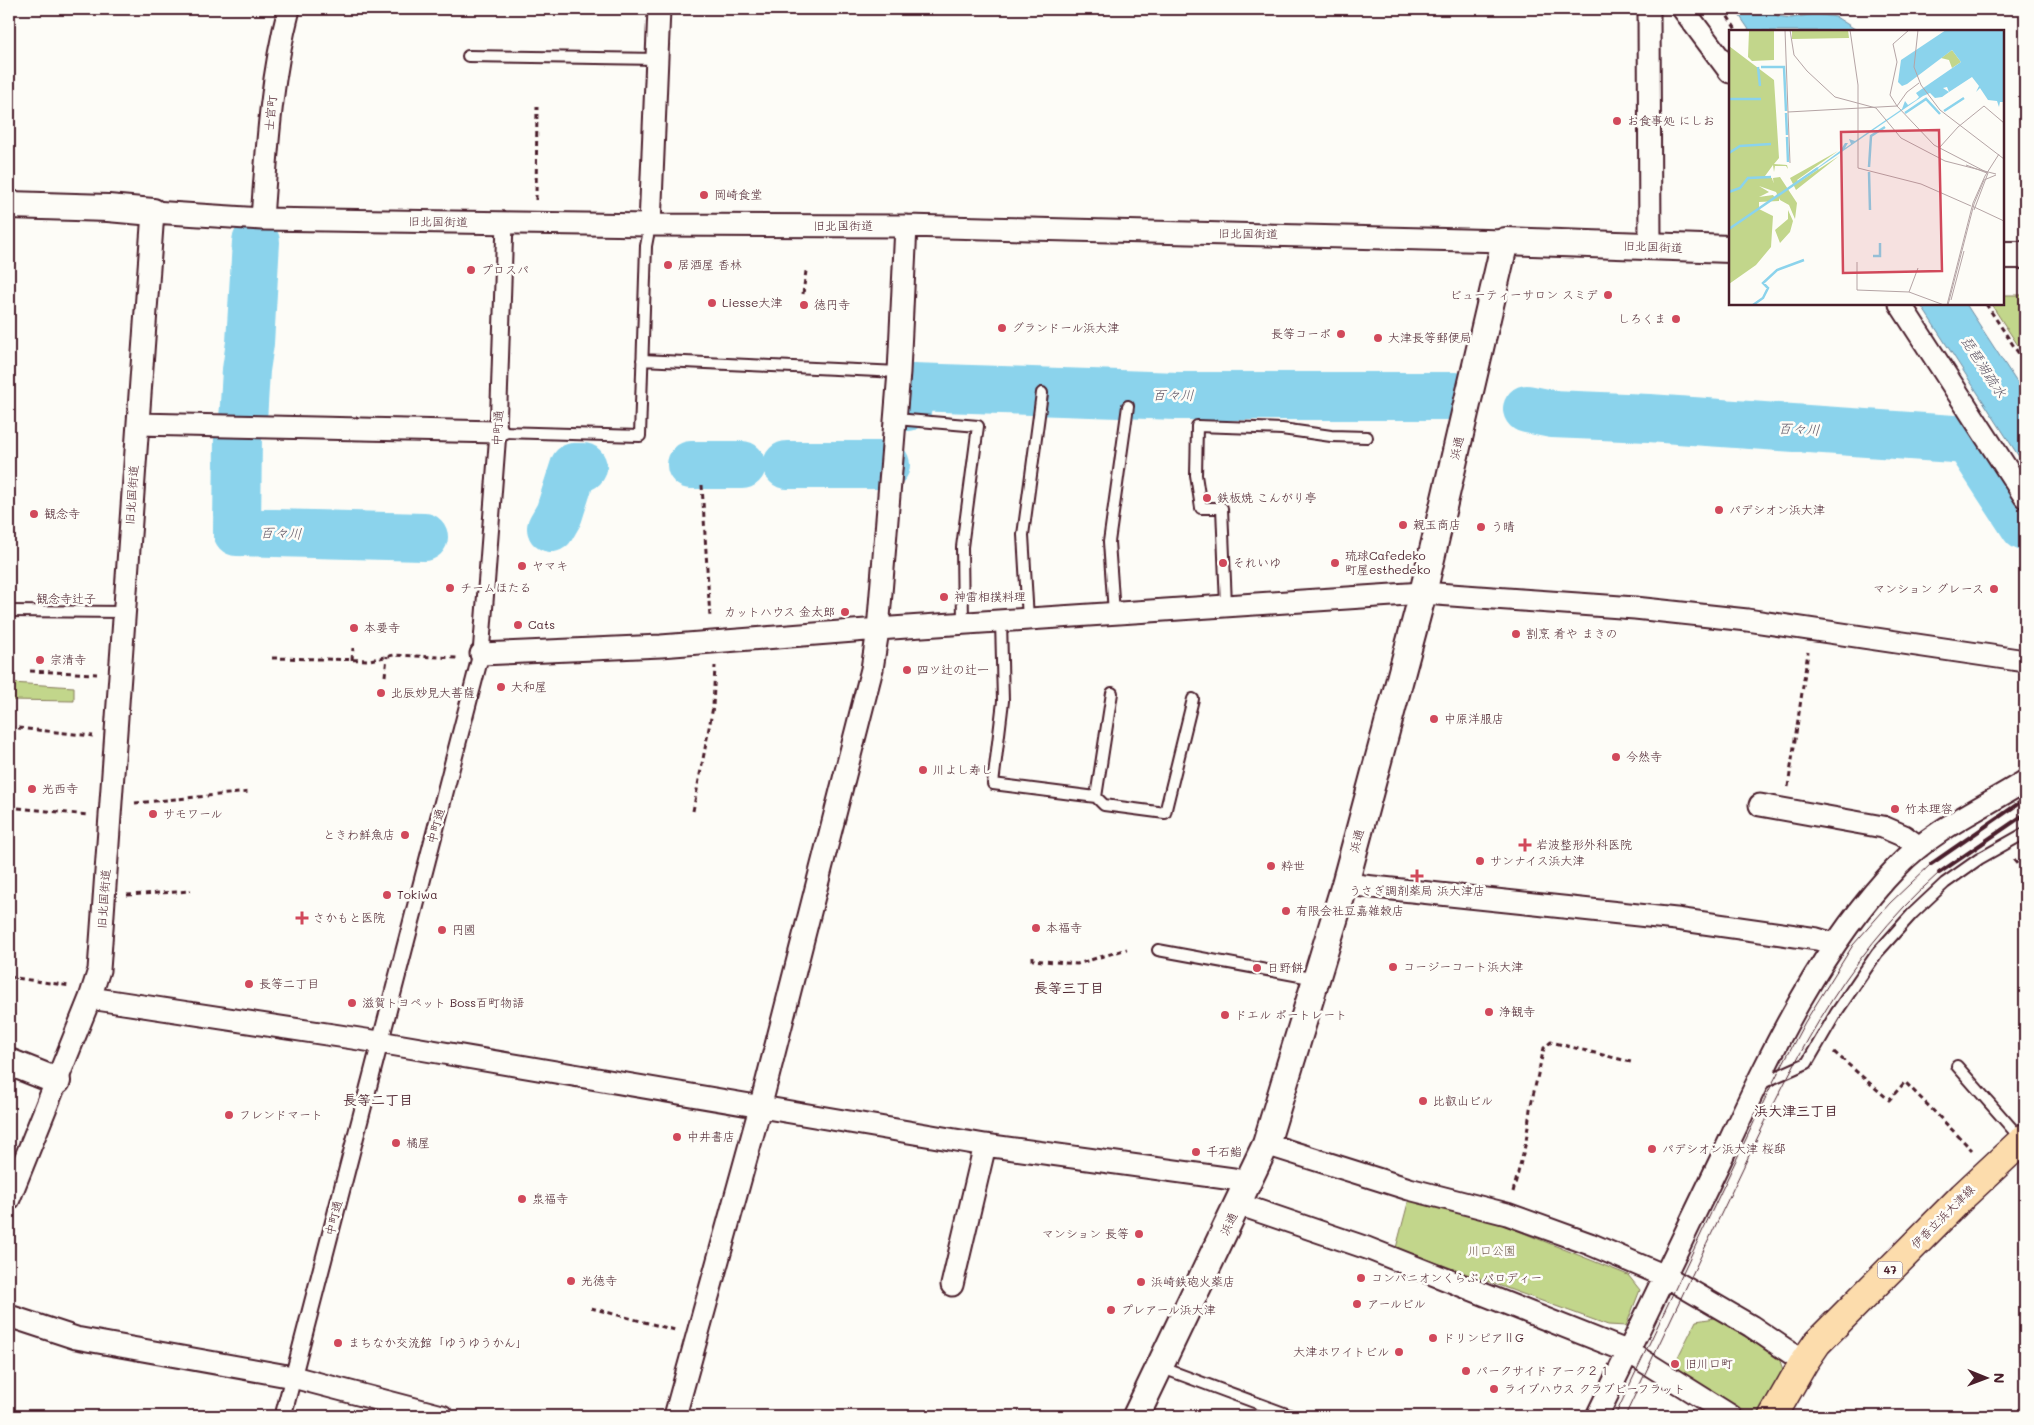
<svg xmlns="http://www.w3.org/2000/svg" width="2034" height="1425" font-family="Mali,'Klee One',sans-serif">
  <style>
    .green { fill: #c2d68b; stroke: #867a5b }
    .water { fill: #8bd3ec; stroke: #718b9f }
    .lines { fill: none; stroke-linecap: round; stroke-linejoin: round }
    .river { stroke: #8bd3ec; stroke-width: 48 }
    .service-casing { stroke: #4a1f2b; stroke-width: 14 }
    .pedestrian-casing { stroke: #4a1f2b; stroke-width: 19 }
    .minor-casing { stroke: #4a1f2b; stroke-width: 25 }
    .tertiary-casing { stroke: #4a1f2b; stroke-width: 30 }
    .primary-casing { stroke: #4a1f2b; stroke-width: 31 }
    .path { stroke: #4a1f2b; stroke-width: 3; stroke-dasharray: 5 4; stroke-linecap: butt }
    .service { stroke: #fdfcf7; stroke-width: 10 }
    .pedestrian { stroke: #fdfcf7; stroke-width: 15 }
    .minor { stroke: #fdfcf7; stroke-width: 21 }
    .tertiary { stroke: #fdfcf7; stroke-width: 26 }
    .primary { stroke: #fcdcac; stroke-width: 28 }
    .tram { stroke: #4a1f2b; stroke-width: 1 }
    .rail { stroke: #4a1f2b; stroke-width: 4 }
    .poi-dot { fill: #d1495b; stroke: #fdfcf7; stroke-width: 2 }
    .labels { text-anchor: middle; stroke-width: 5; stroke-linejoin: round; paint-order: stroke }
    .shield { fill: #fdfcf7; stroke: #806168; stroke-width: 1 }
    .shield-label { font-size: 11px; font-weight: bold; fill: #4a1f2b }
    .street-label { font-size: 12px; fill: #4a1f2b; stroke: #fdfcf7 }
    .poi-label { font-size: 12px; fill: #4a1f2b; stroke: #fdfcf7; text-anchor: start }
    .park-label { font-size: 12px; fill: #6e5648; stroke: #fdfcf7 }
    .water-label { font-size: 14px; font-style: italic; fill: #5e5565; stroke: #fdfcf7 }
    .neighbourhood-label { font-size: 14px; font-weight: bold; fill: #4a1f2b; stroke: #fdfcf7 }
    .inset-river { fill: none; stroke: #8bd3ec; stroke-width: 2.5 }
    .inset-road { fill: none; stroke: #b5a4a5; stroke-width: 1 }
    .view { fill: #d1495b; fill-opacity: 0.15; stroke: #d1495b; stroke-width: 2.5 }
    .inset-edge { fill: none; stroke: #4a1f2b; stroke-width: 2.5 }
  </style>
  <rect width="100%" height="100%" fill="#fdfcf7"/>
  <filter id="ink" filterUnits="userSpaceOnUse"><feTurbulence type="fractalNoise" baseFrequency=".02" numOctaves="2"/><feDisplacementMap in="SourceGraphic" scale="10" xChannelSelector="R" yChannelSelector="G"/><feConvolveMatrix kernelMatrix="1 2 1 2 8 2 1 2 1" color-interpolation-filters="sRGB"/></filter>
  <g filter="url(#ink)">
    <path class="green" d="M2003,295H2025V356L1991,304H2003Z
      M9,658L12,683L74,687V701L9,700Z
      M1409,1199L1501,1224L1628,1275L1640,1290L1626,1326L1608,1325L1396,1248Z
      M1715,1318L1779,1358L1783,1370L1760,1411L1746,1412L1680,1375L1676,1361L1696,1321Z"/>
    <path class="water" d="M1735,9H1771L1777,16L1791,18L1815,14L1836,17L1858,31H1750Z
      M1920,304H1966L2025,395V466Z"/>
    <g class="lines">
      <path class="river" d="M908,407L912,387L1178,396H1455
        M1527,409L1552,414L1649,418L1968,440L2025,527
        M243,421L246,370L250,343L256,242
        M238,435L237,532L424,537
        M691,465H742
        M787,465H886
        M551,528L559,514L574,467H583"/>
      <g class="service-casing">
        <path id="service" d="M468,56L659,59
          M642,360L899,372
          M896,419L978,426L962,547L963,623
          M498,432L640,436L646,246L650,225
          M1226,605L1222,508H1201L1196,475L1197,426L1282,429L1331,436L1367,437
          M9,611L124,612
          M1114,613L1109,542L1128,406
          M1028,619L1023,535L1042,393
          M1001,621L1003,701L993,784L1096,797L1112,693
          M1096,797L1104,805L1165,813L1193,699
          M1158,950L1316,979
          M1957,1066L2022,1140
          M1760,1084L1807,1063L1836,1013L1877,953L1912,914L1945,883L1979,859L2025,833
          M1160,1367L1292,1416"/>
      </g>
      <g class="pedestrian-casing">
        <path id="pedestrian" d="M283,1416L481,654L498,432L505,223"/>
      </g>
      <g class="minor-casing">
        <path id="minor" d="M1649,9L1650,247
          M1683,9L1730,72
          M262,219C267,149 271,77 289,9
          M650,225L659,9
          M1900,304L2025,497
          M138,424L498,432
          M481,654L661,646L892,628L1423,593L1635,608L1747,620L2025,661
          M1760,805L1883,827L1904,836L1919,847
          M1345,884L1676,919L1817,939L1834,944
          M90,998L379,1042L985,1145L1233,1179L1249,1183
          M1266,1144L1409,1189L1507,1214L1590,1244L1665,1276L1751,1326L1804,1362
          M9,1199L90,998L99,970L153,212L262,219L650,225L906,226L1505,241
          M1238,1204L1367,1248L1629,1352L1731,1416
          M952,1285L985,1145
          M9,1316L76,1338L293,1377L442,1416
          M675,1416L760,1108L872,669L878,630L899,372L906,226
          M1597,1416C1639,1330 1680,1244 1722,1157C1770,1055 1818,949 1898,866C1932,830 1984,807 2025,781"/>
      </g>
      <g class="tertiary-casing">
        <path id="tertiary" d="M9,205L108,208L153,212
          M2003,255H2025
          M9,1062L57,1081
          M1136,1416L1266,1144L1345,884L1423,593L1505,241L1730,249"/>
      </g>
      <g class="primary-casing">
        <path id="primary" d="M1773,1416L1804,1362L1817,1343L1963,1196L2025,1138"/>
      </g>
      <path class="path" d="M1723,9L1737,31
        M536,200L537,107
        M803,294L806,271
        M1986,304L2025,363
        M702,485L710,618
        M272,658L370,660L394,655L459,658
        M352,660L353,648
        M30,671L97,674
        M385,676L387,656
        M9,727L93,736
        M1788,787L1808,652
        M135,803L249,792
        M18,808L88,815
        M693,811L713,707L715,666
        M2014,860L2025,874
        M127,895L191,891
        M1033,956V960L1077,964L1127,949
        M9,977L70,986
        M1834,1052L1889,1100L1905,1082L1972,1150
        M1513,1192L1526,1142L1530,1109L1544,1048L1551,1042L1631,1062
        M591,1308L675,1330"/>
      <use href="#service" class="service"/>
      <use href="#pedestrian" class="pedestrian"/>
      <use href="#minor" class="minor"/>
      <use href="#tertiary" class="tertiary"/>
      <use href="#primary" class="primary"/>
      <path class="tram" d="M1615,1416L1772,1084L1805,1022L1853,945L1890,903L1931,864
        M1625,1416C1661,1340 1697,1264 1734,1187C1790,1069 1839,962 1939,873"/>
      <path class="rail" d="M1931,864L2025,799
        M1939,873L2025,814"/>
    </g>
  </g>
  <g class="poi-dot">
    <circle cx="1617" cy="121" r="5"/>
    <circle cx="704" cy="195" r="5"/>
    <circle cx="668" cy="265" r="5"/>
    <circle cx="471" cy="270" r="5"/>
    <circle cx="1608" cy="295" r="5"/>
    <circle cx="712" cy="303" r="5"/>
    <circle cx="804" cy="305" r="5"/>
    <circle cx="1676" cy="319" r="5"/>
    <circle cx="1002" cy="328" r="5"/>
    <circle cx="1341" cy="334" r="5"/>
    <circle cx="1378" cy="338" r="5"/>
    <circle cx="1207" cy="498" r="5"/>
    <circle cx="1719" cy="510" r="5"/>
    <circle cx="34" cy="514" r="5"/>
    <circle cx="1403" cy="525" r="5"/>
    <circle cx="1481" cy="527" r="5"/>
    <circle cx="1223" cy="563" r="5"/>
    <circle cx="1335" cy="563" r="5"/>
    <circle cx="522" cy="566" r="5"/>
    <circle cx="450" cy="588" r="5"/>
    <circle cx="1994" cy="589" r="5"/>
    <circle cx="944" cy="597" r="5"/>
    <circle cx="845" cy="612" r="5"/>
    <circle cx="518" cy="625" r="5"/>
    <circle cx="354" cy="628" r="5"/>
    <circle cx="1516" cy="634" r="5"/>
    <circle cx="40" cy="660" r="5"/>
    <circle cx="907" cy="670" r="5"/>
    <circle cx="501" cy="687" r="5"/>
    <circle cx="381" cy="693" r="5"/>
    <circle cx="1434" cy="719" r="5"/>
    <circle cx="1616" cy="757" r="5"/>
    <circle cx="923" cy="770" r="5"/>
    <circle cx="32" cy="789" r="5"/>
    <circle cx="1895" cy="809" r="5"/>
    <circle cx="153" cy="814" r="5"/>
    <circle cx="405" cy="835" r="5"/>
    <path d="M1522.5 837.5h5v5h5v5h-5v5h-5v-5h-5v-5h5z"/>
    <circle cx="1480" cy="861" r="5"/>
    <circle cx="1271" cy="866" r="5"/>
    <path d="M1414.5 868.5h5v5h5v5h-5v5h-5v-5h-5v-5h5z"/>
    <circle cx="387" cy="895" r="5"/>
    <circle cx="1286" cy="911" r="5"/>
    <path d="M299.5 910.5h5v5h5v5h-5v5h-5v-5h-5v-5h5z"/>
    <circle cx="1036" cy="928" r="5"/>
    <circle cx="442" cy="930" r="5"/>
    <circle cx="1393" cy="967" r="5"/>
    <circle cx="1257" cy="968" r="5"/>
    <circle cx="249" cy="984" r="5"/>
    <circle cx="352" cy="1003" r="5"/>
    <circle cx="1489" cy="1012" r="5"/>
    <circle cx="1225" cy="1015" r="5"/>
    <circle cx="1423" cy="1101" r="5"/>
    <circle cx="229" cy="1115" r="5"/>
    <circle cx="677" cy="1137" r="5"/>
    <circle cx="396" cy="1143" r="5"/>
    <circle cx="1652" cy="1149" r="5"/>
    <circle cx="1196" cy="1152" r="5"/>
    <circle cx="522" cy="1199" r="5"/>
    <circle cx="1139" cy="1234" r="5"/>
    <circle cx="1361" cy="1278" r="5"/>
    <circle cx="571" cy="1281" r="5"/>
    <circle cx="1141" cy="1282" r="5"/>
    <circle cx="1357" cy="1304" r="5"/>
    <circle cx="1111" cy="1310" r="5"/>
    <circle cx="1433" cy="1338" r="5"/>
    <circle cx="338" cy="1343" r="5"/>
    <circle cx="1399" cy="1352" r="5"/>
    <circle cx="1675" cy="1364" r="5"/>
    <circle cx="1466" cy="1371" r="5"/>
    <circle cx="1494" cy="1389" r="5"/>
  </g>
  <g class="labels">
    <rect class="shield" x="1877.5" y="1261.5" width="25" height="17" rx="4"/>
    <g class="shield-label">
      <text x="1890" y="1274">47</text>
    </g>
    <g class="street-label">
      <text transform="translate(271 113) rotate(-84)" y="4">士官町</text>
      <text transform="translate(438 222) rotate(1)" y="4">旧北国街道</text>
      <text x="843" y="230">旧北国街道</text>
      <text transform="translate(1248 234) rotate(1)" y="4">旧北国街道</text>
      <text transform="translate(1653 247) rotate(2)" y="4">旧北国街道</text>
      <text transform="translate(498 428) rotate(-87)" y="4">中町通</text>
      <text transform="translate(1457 448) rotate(-77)" y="4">浜通</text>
      <text transform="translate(132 495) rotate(-86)" y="4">旧北国街道</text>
      <text x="66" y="603">観念寺辻子</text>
      <text transform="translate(436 826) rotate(-75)" y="4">中町通</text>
      <text transform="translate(1357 841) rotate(-75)" y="4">浜通</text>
      <text transform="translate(104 899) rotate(-86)" y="4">旧北国街道</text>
      <text transform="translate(1943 1217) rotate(-45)" y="4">伊香立浜大津線</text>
      <text transform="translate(334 1218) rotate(-76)" y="4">中町通</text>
      <text transform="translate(1229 1224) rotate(-64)" y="4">浜通</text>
    </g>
    <g class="poi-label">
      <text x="1627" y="125">お食事処 にしお</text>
      <text x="714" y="199">岡崎食堂</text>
      <text x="678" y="269">居酒屋 香林</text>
      <text x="481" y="274">プロスパ</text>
      <text x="1598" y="299" text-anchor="end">ビューティーサロン スミデ</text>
      <text x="722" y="307">Liesse大津</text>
      <text x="814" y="309">徳円寺</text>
      <text x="1666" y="323" text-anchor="end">しろくま</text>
      <text x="1012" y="332">グランドール浜大津</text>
      <text x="1331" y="338" text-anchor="end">長等コーポ</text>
      <text x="1388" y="342">大津長等郵便局</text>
      <text x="1217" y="502">鉄板焼 こんがり亭</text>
      <text x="1729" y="514">パデシオン浜大津</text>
      <text x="44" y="518">観念寺</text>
      <text x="1413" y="529">親玉商店</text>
      <text x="1491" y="531">う晴</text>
      <text x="1345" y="560">琉球Cafedeko<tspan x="1345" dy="14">町屋esthedeko</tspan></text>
      <text x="1233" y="567">それいゆ</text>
      <text x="532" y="570">ヤマキ</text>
      <text x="460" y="592">チームほたる</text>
      <text x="1984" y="593" text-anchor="end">マンション グレース</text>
      <text x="954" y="601">神雷相撲料理</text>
      <text x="835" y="616" text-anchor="end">カットハウス 金太郎</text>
      <text x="528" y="629">Cats</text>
      <text x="364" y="632">本要寺</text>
      <text x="1526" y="638">割烹 肴や まきの</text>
      <text x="50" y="664">宗清寺</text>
      <text x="917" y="674">四ツ辻の辻一</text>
      <text x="511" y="691">大和屋</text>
      <text x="391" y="697">北辰妙見大菩薩</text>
      <text x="1444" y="723">中原洋服店</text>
      <text x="1626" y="761">今然寺</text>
      <text x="933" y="774">川よし寿し</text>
      <text x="42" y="793">光西寺</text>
      <text x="1905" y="813">竹本理容</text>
      <text x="163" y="818">サモワール</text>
      <text x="395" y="839" text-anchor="end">ときわ鮮魚店</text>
      <text x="1536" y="849">岩波整形外科医院</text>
      <text x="1490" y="865">サンナイス浜大津</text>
      <text x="1281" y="870">粋世</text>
      <text x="1417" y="895" text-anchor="middle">うさぎ調剤薬局 浜大津店</text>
      <text x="397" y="899">Tokiwa</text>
      <text x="1296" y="915">有限会社豆嘉雑穀店</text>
      <text x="313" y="922">さかもと医院</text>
      <text x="1046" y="932">本福寺</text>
      <text x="452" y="934">円國</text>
      <text x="1403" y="971">コージーコート浜大津</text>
      <text x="1267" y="972">日野餅</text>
      <text x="259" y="988">長等二丁目</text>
      <text x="362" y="1007">滋賀トヨペット Boss百町物語</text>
      <text x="1499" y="1016">浄観寺</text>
      <text x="1235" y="1019">ドエル ポートレート</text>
      <text x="1433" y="1105">比叡山ビル</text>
      <text x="239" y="1119">フレンドマート</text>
      <text x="687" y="1141">中井書店</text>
      <text x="406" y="1147">橘屋</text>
      <text x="1662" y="1153">パデシオン浜大津 桜邸</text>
      <text x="1206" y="1156">千石鮨</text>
      <text x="532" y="1203">泉福寺</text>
      <text x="1129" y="1238" text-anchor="end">マンション 長等</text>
      <text x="1371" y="1282">コンパニオンくらぶ パロディー</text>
      <text x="581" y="1285">光徳寺</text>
      <text x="1151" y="1286">浜崎鉄砲火薬店</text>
      <text x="1367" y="1308">アールビル</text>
      <text x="1121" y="1314">プレアール浜大津</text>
      <text x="1443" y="1342">ドリンピアⅡG</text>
      <text x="348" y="1347">まちなか交流館「ゆうゆうかん」</text>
      <text x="1389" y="1356" text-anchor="end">大津ホワイトビル</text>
      <text x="1685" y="1368">旧川口町</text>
      <text x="1476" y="1375">パークサイド アーク２１</text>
      <text x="1504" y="1393">ライブハウス クラブビーフラット</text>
    </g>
    <g class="park-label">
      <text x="1492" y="1255">川口公園</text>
    </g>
    <g class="water-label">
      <text transform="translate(1984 367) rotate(57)" y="5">琵琶湖疏水</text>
      <text transform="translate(1173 395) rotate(1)" y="5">百々川</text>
      <text transform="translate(1799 429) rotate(3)" y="5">百々川</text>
      <text transform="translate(281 533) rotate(2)" y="5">百々川</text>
    </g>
    <g class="neighbourhood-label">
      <text x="1069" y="993">長等三丁目</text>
      <text x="378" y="1105">長等二丁目</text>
      <text x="1796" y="1116">浜大津三丁目</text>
    </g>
  </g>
  <g transform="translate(1729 30)">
    <rect width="275" height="275" fill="#fdfcf7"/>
    <path d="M45,0V30L23,31L19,27L20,1ZM63,0H119L120,8L63,9ZM0,16L45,50L50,128L45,134L58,135L59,139L57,136H46L45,142L44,135L36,146L43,148L47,162L30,156L40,162L30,167L44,165L46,168L48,164L50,167V171L30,172V179L44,186L42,217L27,235L0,254ZM223,20L232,32L223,38L220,30L212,28ZM109,121L68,150L70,152L110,126L67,160L61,148ZM51,147L68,173L66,189L60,175L51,170L45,158L44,148ZM59,180L64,191L61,202L51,213L46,200L59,189Z" fill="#c2d68b"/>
    <path d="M217,0H275V72H271L270,77L268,71L259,70L251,58L247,62L250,56L243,47L220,62L218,57L214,58L220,62L213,67L206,68L201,63L194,66L69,152L111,121L116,113H119L116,118L122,114L120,109L126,111L173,79L176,71L179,75L187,70L190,67L187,63L232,32L223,20L178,54L173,56L169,52L172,30Z" fill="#8bd3ec"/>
    <path class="inset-river" d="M29,37L31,56M32,37H55L57,81M0,69H32M215,81L235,68M57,83L58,105M176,83L197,69L211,84M58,107L59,132M0,123L11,116L42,114M140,137L142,106L156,97M140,142L141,180M0,162L11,158L19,148L42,147M0,199L89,138M144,226H151V213M24,275L34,268L39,258L34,253L48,240L75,230"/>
    <path class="inset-road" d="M56,0L59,82L168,76L205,115L259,143M61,0L65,25L78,41L106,67L147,78L172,108M121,0L129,55V138L192,154L242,176M180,0L164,14L168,32L161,65L168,76L178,62L190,53M189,0L185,37L192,55L211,80L275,129M59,82L61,133M172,108L216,131L267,144M211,117L229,97L255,76L275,93M237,135L258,143M243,176L275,191M245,180L259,143M128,232V260L180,262L215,275M180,262L189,238M222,270L235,221M218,275L244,173L256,146L270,124M219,275L245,174L255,150L267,145"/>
    <path class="view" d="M210,100L213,241L114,243L112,102Z"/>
    <rect width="275" height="275" class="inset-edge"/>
  </g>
  <rect width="2034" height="1425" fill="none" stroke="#fdfcf7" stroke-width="30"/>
  <rect x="15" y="15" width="2004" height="1395" fill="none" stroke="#4a1f2b" stroke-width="2" filter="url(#ink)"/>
  <g transform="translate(1986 1378) rotate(91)" stroke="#fdfcf7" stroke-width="4" paint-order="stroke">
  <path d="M0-4L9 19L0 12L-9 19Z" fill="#4a1f2b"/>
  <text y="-8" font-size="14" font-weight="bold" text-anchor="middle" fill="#4a1f2b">N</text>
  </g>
</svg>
